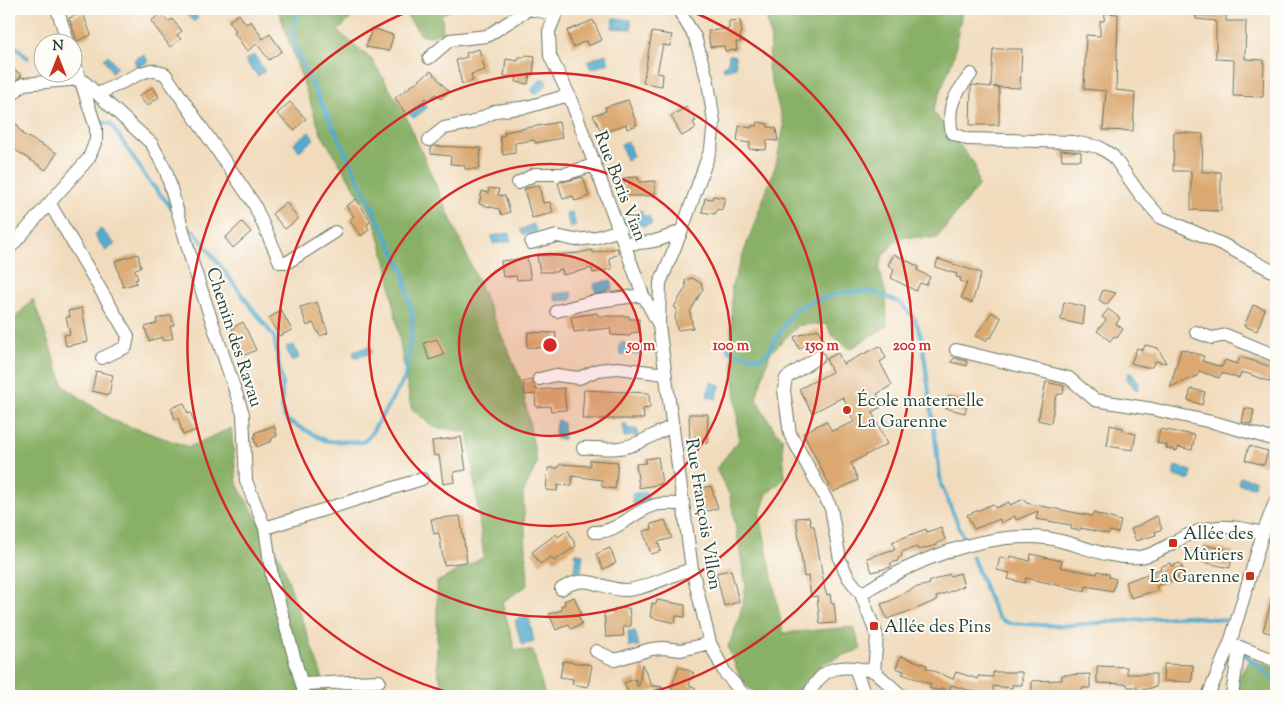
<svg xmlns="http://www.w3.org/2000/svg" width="1285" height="705" font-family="'Sorts Mill Goudy',serif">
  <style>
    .forest { fill: #88b066; stroke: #54764d }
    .water { fill: #52abcf; stroke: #387482 }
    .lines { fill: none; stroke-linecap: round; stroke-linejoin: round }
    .stream { stroke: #52abcf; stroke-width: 4 }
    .building { fill: #daa86f }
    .minor-casing { stroke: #687464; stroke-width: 14 }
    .minor { stroke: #fff; stroke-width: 12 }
    .ring { fill: none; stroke: #d62828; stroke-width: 2.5 }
    .poi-dot { fill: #c8321e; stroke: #fdfcf7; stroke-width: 2 }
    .labels { text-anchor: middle; stroke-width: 4; stroke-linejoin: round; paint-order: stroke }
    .street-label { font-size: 18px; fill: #1f3d34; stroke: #fdfcf7 }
    .poi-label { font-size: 18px; fill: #1f3d34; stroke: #fdfcf7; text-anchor: start }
    .centre { fill: #d62828; stroke: #fdfcf7; stroke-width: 2.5 }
    .ring-label { font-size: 15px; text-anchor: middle; font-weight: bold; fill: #d62828; stroke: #fdfcf7; stroke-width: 4; stroke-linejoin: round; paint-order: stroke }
  </style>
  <rect width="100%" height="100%" fill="#fdfcf7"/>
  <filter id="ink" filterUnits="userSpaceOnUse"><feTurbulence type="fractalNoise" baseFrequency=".02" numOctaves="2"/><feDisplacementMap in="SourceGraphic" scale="10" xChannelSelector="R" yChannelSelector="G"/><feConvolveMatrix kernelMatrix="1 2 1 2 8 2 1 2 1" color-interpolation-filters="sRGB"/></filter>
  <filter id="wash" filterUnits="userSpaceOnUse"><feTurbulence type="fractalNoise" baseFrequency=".0096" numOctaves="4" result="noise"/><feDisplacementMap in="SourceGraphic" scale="20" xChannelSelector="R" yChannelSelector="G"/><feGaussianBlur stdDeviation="1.12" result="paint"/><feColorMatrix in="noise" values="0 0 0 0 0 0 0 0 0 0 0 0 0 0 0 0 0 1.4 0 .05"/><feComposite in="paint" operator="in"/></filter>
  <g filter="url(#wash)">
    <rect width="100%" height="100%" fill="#f1dbbc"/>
    <path class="forest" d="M278,9H360L338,31L372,60L405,114L521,380L537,463L523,494L528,585L502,602L515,650L533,651L545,696H444L437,667V582L484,557L468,432L433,427L411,408L387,265L374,219L321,134Z
      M402,9H456L442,14L443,32L431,36L421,35Z
      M765,9H959L962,12L954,56L933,111L975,165L978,186L937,238L900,237L883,255L879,269L886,294L887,326L850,349L831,334L827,324L799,325L770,353L756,398L775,431L782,437L785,478L767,494L760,515L783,633L854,627L861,649L823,663L794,696C745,696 745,691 728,647L739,619L746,586L730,496L716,469L739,440L731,338L732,285L776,164L784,126L768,69L771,41Z
      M33,299L64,386L112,420L189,447L231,428L237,484L281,560L329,696H9V324Z
      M1251,659L1276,669V696H1226L1228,691Z"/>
    <path class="water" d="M191,9L198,18L194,22L182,10Z
      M614,18L631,20V29L612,28Z
      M144,54L148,62L137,67L134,60Z
      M606,54L609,63L591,69L587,61Z
      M729,54L735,56L736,67L724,70L723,66L728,63Z
      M108,55L117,67L112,72L104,59Z
      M254,55L265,71L258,76L245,61Z
      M542,78L548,83L537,94L533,93L532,89Z
      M423,102L428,107L414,118L408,114Z
      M309,132L314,139L299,151L294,143Z
      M628,142L633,157L626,160L621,144Z
      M639,210L642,211V216H649L652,224L644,226L633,223Z
      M572,212L576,226L570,228L566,214Z
      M533,224L537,231L524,235L520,230Z
      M101,229L115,244L106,251L94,235Z
      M509,233L511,241L493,244L492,236Z
      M611,280L613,289L596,293L594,284Z
      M572,292V300L556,301L554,294Z
      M622,342L628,345H637L638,354L620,355L619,345Z
      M294,345L299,358L291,361L286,347Z
      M369,346L372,349L371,353L355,358L353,352Z
      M1128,373L1133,374L1139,383L1138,389H1135L1127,379Z
      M711,382L720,385L716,399L707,396Z
      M558,420L563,423L564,439H556C555,432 554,426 558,420Z
      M623,424H627V429H637L638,436L624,437Z
      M1175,466L1192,471L1190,480L1173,476Z
      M1240,477L1255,480L1254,487L1238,484Z
      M647,492L649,502L633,504L632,493Z
      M576,553L583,554L581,572L574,571Z
      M520,617L529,618L534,642L522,645L515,621Z
      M628,631H635L639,646L629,647Z"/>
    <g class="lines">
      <path class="stream" d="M9,41L28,58
        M102,122L111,124L148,180L172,208
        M187,228L194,231L274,337L282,382V408L284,416L288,421L326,441L363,442L369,437L405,378L413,319L403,270L297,53C292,32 289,27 302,9
        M727,345L729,351L760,358L767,353L794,310L814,300L845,292H874L900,303L915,319L922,339L941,484L964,539
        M972,556L994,610L999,618L1008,623L1059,626L1186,616L1225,620
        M1243,653L1276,682"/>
    </g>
    <g id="blocks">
      <path class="building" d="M1196,9H1226V21H1246L1245,59L1264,60L1263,97L1233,96L1234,60L1216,59V21L1196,19Z
        M83,13L91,35L77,41L69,18Z
        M161,13L168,22L172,19L182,31L177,35L181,39L170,47L151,21Z
        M1105,13L1118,14L1116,90L1135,92L1133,131L1103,130L1106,91L1084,89L1086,35L1100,36V21H1104Z
        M239,14L246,24L251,21L263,39L270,34L282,51L269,60L257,44L247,51L234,33L236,31L229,21Z
        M593,20L602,40L588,46L586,41L573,47L567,31Z
        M740,20L742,33L740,34L741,42H736L737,50L725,51L724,46L710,47L708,31L729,29V21Z
        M372,28L393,35L389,51L366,47Z
        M652,32L672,35L670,46L663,45L657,73L663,74L662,86L643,83Z
        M479,49L485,70L471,74L473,81L462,84L456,60L467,57L466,53Z
        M993,49H1022L1020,88L993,87H999V125H970L971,88L972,85L991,87Z
        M526,55L535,56L533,75L530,74L528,84L516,82L517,77L504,76L506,59L518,61L519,57H525Z
        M9,67L22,75L9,87Z
        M431,71L449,92L440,99L436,94L428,100L426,98L407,115L395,98Z
        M153,87L159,97L147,106L139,96Z
        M628,100L637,125L627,129L626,124L602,133L593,115L606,111L605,107Z
        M290,102L306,119L294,130L277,114Z
        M686,107L696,121L693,122L696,128L682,136L671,116Z
        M9,120L19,126L18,129L23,132L22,134L57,153L46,170L9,146Z
        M559,122L562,138L535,143L534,140L515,143V153L503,155L500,136L505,135L504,132Z
        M758,122L768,124V127L776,128L778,141L767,140L766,150L749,149L750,143L737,141L739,126L752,128V125L757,126Z
        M1174,132L1203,134L1202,172H1221V211L1191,210V171H1173Z
        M435,146L481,148L479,169H465L464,165L450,164L451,156L431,154V148Z
        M1061,150L1081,152V160H1062Z
        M583,177L589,196L575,201L573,196L563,199L558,183Z
        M638,177L639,182L655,181V196H624V178Z
        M539,185L543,203L550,202L553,213L532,218L524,189Z
        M489,188L499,189L498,195L505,196L510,212L502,215L499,209L479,204L482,191L488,193Z
        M713,196L725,198L722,210L717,209L715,214L702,212L705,198L712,199Z
        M356,199L371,221L367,225L369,230L361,236L349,220L354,216L346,206Z
        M286,202L298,219L285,229L272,214Z
        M242,222L251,232L233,248L225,238Z
        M617,248L619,254L609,258L612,269L593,273L592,268L563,275L562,269L557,270V272H540L537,256L579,253L592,250L593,253Z
        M138,254L141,267L135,269L138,279L135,280L137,283L123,287L115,261Z
        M894,254L919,267L917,270L930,277L926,285L920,283L916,291L891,278L894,269L888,265Z
        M527,258L531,279L517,280L516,276L503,277L501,261Z
        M938,259L981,273L972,303L961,298L967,283L960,281L961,278L956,277L957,274L935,267Z
        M692,278L701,283L703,289L690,312L693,328L677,330L675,318L677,309L674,307L686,287L685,280Z
        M1103,290L1116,293L1106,305L1099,300Z
        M317,302L328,333L320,336L313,323L307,326L300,307Z
        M1064,302L1085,307L1083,325L1061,320Z
        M1253,305L1265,309L1257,331L1244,326Z
        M82,308L88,342L66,346L64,335L70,334L66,317H70L68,311Z
        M1108,309L1120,318L1116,324L1123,329L1117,338L1114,336L1110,341L1097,331L1106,320L1102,317Z
        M281,310L292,330L279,336L269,318Z
        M992,312L1001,318L991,338L988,337L986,341L975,336Z
        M597,313L598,316H629V319H639V332L630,333V336L611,335L610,328L574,332L571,317Z
        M171,315L174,325L170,326L173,338L163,341L162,337L149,341L145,327L157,323L156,319Z
        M243,322L256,350L245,355L232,328Z
        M818,329L824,341L811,347L809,344L799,349L794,337Z
        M528,332L556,333L555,348L527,347Z
        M437,339L444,355L429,360L424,343Z
        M1145,345L1158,348L1166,363L1155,361L1152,367H1145L1131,363L1137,348L1143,350Z
        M880,346L886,358L880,362L892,385L877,394L883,406L872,412L887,444L851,463L858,480L833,492L803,433L826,421L832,431L854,422L843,397L812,413L799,389L832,372L826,359L838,353L843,364Z
        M1181,349L1204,356L1202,361L1222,367L1225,360L1237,364L1240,357L1260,363L1276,369V384L1246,373H1241L1239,378L1221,373L1219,378L1199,371L1197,376L1170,387Z
        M954,358L967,361V366L951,362Z
        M96,371L113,375L109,395L92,391Z
        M531,380L536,390L564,388L566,410L551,411L550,406L536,407L535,394L525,395L523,382Z
        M1046,382L1064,386L1063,394H1058L1055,399L1051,423L1038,420Z
        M1191,389L1205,392L1202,405L1188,400Z
        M584,390L649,393L650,408L643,409L644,419H582Z
        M948,396L968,400L965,413L945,408Z
        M184,403L188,414L191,413L196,430L183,435L178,418L175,419L171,408Z
        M1245,408L1254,410L1251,424L1242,422Z
        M689,414H708L707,443L690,444Z
        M1110,425L1123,428V431L1136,434L1133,450L1107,446Z
        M274,426L277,436L271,439L272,441L257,447L254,439L256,432Z
        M1160,429L1195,435L1192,450L1178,447L1177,451L1166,448L1167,445L1157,443Z
        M461,437L466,470L454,472L455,482L443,484L439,455L434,456L432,441Z
        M1249,446L1268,451L1264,465L1245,460Z
        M658,457L662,484L639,488L636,464L646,463L645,459Z
        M590,460L618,462L615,489L602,487V480L572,476V486L558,485L557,491L546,490L548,468H558L560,464L590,466Z
        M711,486L718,508L704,512L697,489Z
        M1024,499L1026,503L1092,516L1093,513L1121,521L1118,533L1110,531L1108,534L1081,528L1080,530H1075L1071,529V525L1036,519L1038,511L1016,520L1015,516L1001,523L1000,519L974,529L967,515L993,504L995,508L1009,502L1010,505Z
        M460,516L467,562L444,565L439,533L434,534L431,519Z
        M1157,516L1162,529L1155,532L1156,535L1136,541L1131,529Z
        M809,517L811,526H814L825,590L827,595L830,594L831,603L834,604L836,623L820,624L817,596L811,597L808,576L804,577L796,518Z
        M665,520L672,538L658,542L661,551L651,554L643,531L652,529L651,524Z
        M941,527L945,540L937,543V545L918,550L917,547L901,552L902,556L898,558V561L891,563V567L872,572L867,558L895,549L892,542L926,529L927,532Z
        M568,530L576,546L554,561L551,557L540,564L532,552L556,534L558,537Z
        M1204,545L1233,551L1230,568L1202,562Z
        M610,548L616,563L603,569L596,554Z
        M1031,554L1062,561L1060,567L1097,574L1098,571L1109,574V577L1116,579L1113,591L1086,586L1085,591L1026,578L1025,583L1008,579L1010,573L997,570L1000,557L1009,559L1010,556L1030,561Z
        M1170,563L1171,566L1180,563L1185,575L1156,586L1158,590L1131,598L1125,582L1161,569L1160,567Z
        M731,570L739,602L724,606L716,573Z
        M960,573L964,586L936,597L937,600L916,609L887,619L881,604L890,601L914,588L930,584L929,582L949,574L950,576Z
        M574,597L581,613L578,615L582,624L571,629L569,624L556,630L549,614L562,610L561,606L565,604L564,601Z
        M1272,599H1276V635L1263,631Z
        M657,600L685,605V617L676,616L675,623L650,617L652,603L656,604Z
        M629,608L631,626L623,627L624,636L606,637L604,613L615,612L614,609Z
        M901,656L927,665L926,668L953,679L956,672L978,679V676L993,677V672H1022V685H1012V688L993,686V694L978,693L951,685L949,691L941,688L940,691L929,688L931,684L902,674L904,671L896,668Z
        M563,661L592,665L588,687L572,684L573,679L560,677Z
        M642,664L652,686L663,687L639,696H630L624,683L636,679L637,686H639Z
        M1164,664L1193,665L1192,682L1163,681Z
        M679,666L694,673L689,685L696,688L693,696H684L671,689Z
        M1097,666L1127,667V674H1156V687L1141,690H1137V687H1128L1127,684L1097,683Z
        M1090,674V688H1082V691L1052,693V696H1043L1042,693L1032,692V681L1062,680V675Z"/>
    </g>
  </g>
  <g filter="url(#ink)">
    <use href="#blocks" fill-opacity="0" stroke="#687464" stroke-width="1"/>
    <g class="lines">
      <g class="minor-casing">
        <path id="minor" d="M57,9L68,42
          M529,9L554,14
          M558,9L549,31L550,56L569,95L643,295L659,325
          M678,9L695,37L708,82L714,122L711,148L682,230L660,283L659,326L692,569L710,643L725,673L745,696
          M429,58L450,40L487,36L529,9
          M971,74C955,94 946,106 952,133L967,139L1073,142L1099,147L1113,156L1139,193L1160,217L1224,245L1276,273
          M98,94L141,73L151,70L165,74L254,204L280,262H288L335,232
          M9,98L23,84L81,79L152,144L166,171L192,262L243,414L246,481L265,528L272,577L305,696
          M429,140L444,128L471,123L496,111L527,107L569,95
          M518,183L535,174H565L594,165
          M50,204L128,336L126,347L102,358
          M531,243L557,236L575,240L594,238L620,230
          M625,243C647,244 662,241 682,230
          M9,249L89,158L96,140V128L72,54
          M557,311L591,302L643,295
          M1196,332L1212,338L1226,335L1276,356
          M956,350L1069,378L1095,400L1152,409L1216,423L1276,440
          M818,357L786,378L784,390L790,434L831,508L840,560L848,577L861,594L877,636L874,671
          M539,379L556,375L579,378L598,370L618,368L665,374
          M583,448C595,447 607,450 619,448C638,446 655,433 673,426
          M265,528L422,479
          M594,532C618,533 633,511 655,505C664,503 674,504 683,504
          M561,589C588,572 598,589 625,590C644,590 672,574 692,569
          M861,594C911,561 985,531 1046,538C1077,542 1106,560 1139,557C1152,556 1165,547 1176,541C1207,523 1230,524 1263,533
          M1232,644L1276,661
          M596,651L615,660L651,649L663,648L681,650L710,643
          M855,668L865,696
          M874,671L902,696
          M303,684L379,681
          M808,696C824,663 841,665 874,671
          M1208,696L1230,643L1263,533L1276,500
          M1232,696L1239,647"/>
      </g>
      <use href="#minor" class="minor"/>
    </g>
  </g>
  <circle cx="550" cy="345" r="91" fill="#d62828" fill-opacity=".12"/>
  <g class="ring">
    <circle cx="550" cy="345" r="91"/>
    <circle cx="550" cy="345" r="181"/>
    <circle cx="550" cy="345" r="272"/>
    <path d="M462 696A362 362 0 0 1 414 9M686 9A362 362 0 0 1 638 696"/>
  </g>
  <g class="poi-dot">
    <circle cx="847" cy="410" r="5"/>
    <rect x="1168" y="538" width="10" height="10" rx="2.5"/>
    <rect x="1245" y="571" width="10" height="10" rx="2.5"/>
    <rect x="869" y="621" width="10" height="10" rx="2.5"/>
  </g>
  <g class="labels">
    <g class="street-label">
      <text transform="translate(621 186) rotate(69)" y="6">Rue Boris Vian</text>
      <text transform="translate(235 337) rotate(72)" y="6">Chemin des Ravau</text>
      <text transform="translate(704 514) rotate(81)" y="6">Rue François Villon</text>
    </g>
    <g class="poi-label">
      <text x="857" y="406">École maternelle<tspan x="857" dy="21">La Garenne</tspan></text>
      <text x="1183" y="539">Allée des<tspan x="1183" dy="21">Mûriers</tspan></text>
      <text x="1240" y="582" text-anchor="end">La Garenne</text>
      <text x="884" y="632">Allée des Pins</text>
    </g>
  </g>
  <circle cx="550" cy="345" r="8" class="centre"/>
  <g class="ring-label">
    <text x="641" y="350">50 m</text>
    <text x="731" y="350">100 m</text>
    <text x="822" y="350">150 m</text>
    <text x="912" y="350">200 m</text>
  </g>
  <rect width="1285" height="705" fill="none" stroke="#fdfcf7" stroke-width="30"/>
  <g transform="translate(58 58)"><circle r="24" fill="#fdfcf7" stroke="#a4b0a9"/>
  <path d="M0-4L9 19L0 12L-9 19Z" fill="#c8321e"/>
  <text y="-8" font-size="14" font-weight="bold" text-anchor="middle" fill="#1f3d34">N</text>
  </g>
</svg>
